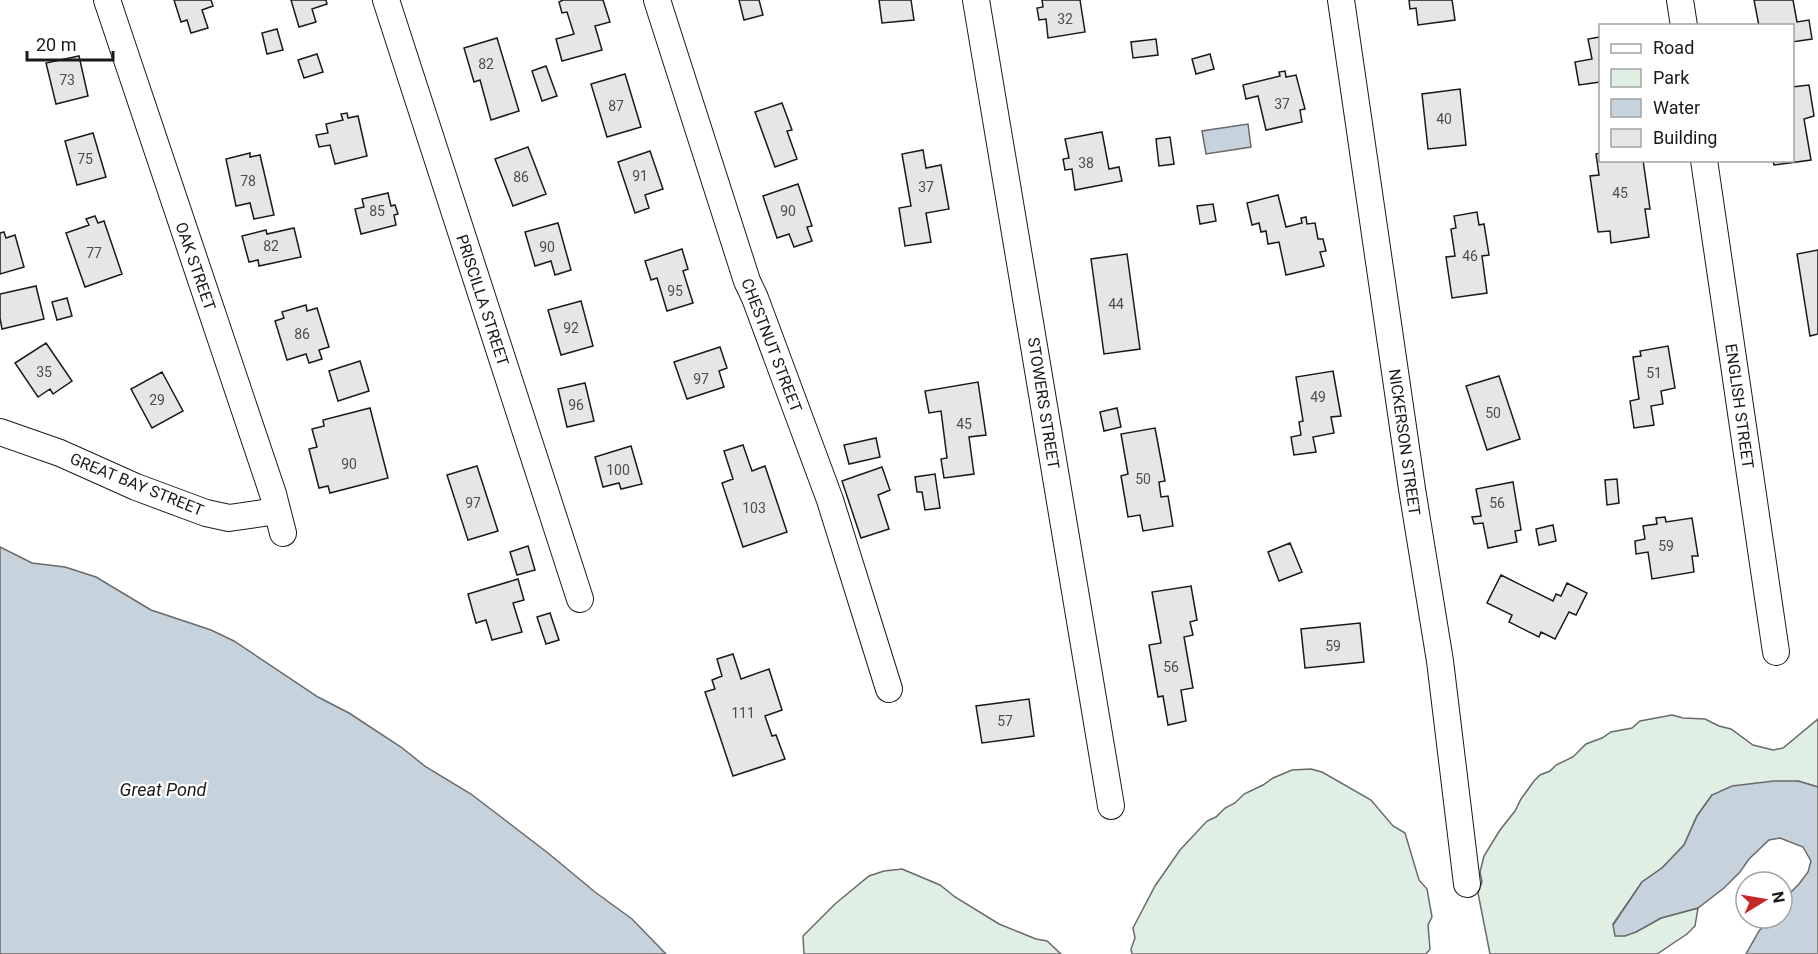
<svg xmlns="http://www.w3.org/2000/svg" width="1818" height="954" font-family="Roboto,sans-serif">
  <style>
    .green { fill: #e0efe3; stroke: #6a6a6a; stroke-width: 1.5 }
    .water { fill: #c6d2dc; stroke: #6a6a6a; stroke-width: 1.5 }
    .building { fill: #e6e6e6; stroke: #1a1a1a; stroke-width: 1.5 }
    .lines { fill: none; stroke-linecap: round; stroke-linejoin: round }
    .minor-casing { stroke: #1a1a1a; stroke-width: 28 }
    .minor { stroke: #fff; stroke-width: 26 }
    .labels { text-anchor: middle; stroke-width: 4.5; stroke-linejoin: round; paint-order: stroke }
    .number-label { font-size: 14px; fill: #4d4d4d }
    .street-label { font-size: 16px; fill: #1a1a1a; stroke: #fff }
    .water-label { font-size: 18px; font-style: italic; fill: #1a1a1a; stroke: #fff }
  </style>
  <rect width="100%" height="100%" fill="#fff"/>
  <path class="green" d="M1672,715L1683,718L1705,719L1719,726L1731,729L1753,745L1773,750L1783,748L1818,719V787L1798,781L1712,795L1697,816L1684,845L1662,868L1642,882L1613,924L1636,932L1661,918L1698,908L1695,926L1687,934L1657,954H1490L1478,893L1482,882L1480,872L1484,856L1500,830L1515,811L1521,799L1534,781L1540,775L1550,771L1556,765L1573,757L1586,744L1602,738L1611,732L1632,728L1640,721Z
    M1311,769L1322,772L1371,800L1393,826L1405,833L1419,880L1427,889L1432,917L1428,925L1430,949L1426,954H1132L1131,949L1135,938L1133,928L1155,886L1180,850L1207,821L1216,817L1225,808L1235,803L1244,794L1263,785L1273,778L1292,770Z
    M902,869L940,885L955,897L999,924L1036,939L1047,941L1061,954H804L803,936L835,904L869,876L884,871Z"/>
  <path class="water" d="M1248,124L1251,147L1206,154L1202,131Z
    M0,547L32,563L65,567L96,577L151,610L211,630L234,641L318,697L349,713L401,747L426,767L471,794L548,853L595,892L632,919L666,954H0Z
    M1774,781H1798L1818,787V954H1746L1759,931L1771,918H1782V903L1788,895L1799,884L1808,872L1811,861L1803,847L1780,838L1769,840L1749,859L1740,872L1724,888L1698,908L1661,918L1636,932L1625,936H1615L1613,925L1642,882L1662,868L1684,845L1697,816L1712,795L1732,786Z"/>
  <path class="building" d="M174,0H211L213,6L202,10L208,28L191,33L187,20L181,22Z
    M291,0H326L327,4L312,9L316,22L299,27Z
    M603,0L610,22L595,26L602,50L562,61L556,39L574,34L567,12L562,13L559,2L563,0Z
    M739,0H759L763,15L744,20Z
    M879,0H911L914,20L882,23Z
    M1042,0H1080L1085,32L1048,38L1046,19L1039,20L1037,8L1043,7Z
    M1409,0H1452L1455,20L1418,25L1416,8L1410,9Z
    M1754,0H1793L1797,22L1809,20L1812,39L1792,42V26H1759Z
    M277,29L283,50L267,54L262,33Z
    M1600,37V82L1579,85L1575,62L1592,59L1588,39Z
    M497,38L519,111L491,120L480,80L474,82L464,48Z
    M1156,39L1158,55L1133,58L1131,42Z
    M317,54L323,72L304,78L298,60Z
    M1210,54L1214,69L1196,74L1192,59Z
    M79,56L88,96L56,104L46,63Z
    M546,66L557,96L542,101L532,71Z
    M1285,71L1286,77L1296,75L1305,109L1300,110L1302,122L1266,130L1258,96L1246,99L1243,85L1280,76L1279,72Z
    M625,74L641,127L607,137L591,84Z
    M1809,85L1814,116L1804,119L1811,160L1774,165L1773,160H1792V87Z
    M1460,89L1466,145L1428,149L1422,94Z
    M782,103L792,130L787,131L797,159L775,167L755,112Z
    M347,113L348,118L358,116L367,156L335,164L330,145L319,147L316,135L328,133L326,124L343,120L341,114Z
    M1102,132L1109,169L1119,167L1122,181L1075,190L1072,169L1065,170L1063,159L1069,158L1065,139Z
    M93,133L106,177L77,185L65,141Z
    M1170,137L1174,164L1159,166L1156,139Z
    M528,147L546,194L513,206L495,159Z
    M923,150L926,168L941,165L949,209L926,213L931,242L905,246L899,208L911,206L902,154Z
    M650,151L663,189L645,195L649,208L635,213L618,162Z
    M250,153V157L260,155L274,215L254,219L250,203L236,206L226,159Z
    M1600,153V160H1643L1650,209H1645L1649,237L1611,243L1610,231L1598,232L1590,176L1599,175L1596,154Z
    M798,184L812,226L807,227L812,241L794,247L789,234L777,238L763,196Z
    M388,193L391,206L395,205L398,214L394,215L396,225L361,234L355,209L364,207L362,199Z
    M1278,195L1286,227L1302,223L1301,218L1306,217L1307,224L1315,223L1318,239H1323L1326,251L1320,252L1324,266L1286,275L1279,242L1268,244L1266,231L1261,232L1259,223L1252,225L1247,203Z
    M1213,204L1216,221L1200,224L1197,206Z
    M1477,212L1479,225L1484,224L1489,255L1482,256L1487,293L1452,298L1446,257L1455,256L1451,229L1456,228L1454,216Z
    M95,216L98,223L104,221L122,274L85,287L66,233L89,225L86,219Z
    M558,223L571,270L555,275L551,261L535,266L525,232Z
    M294,228L301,257L259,266L258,260L249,262L242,236L266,230L267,234Z
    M4,232L6,238L15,235L24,267L0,274V233Z
    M682,249L688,269L683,271L693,303L667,311L657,278L651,280L645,261Z
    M1818,250V334L1810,336L1797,254Z
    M1127,254L1140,349L1104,354L1091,259Z
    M36,286L44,319L2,329L0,318V294Z
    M67,298L72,316L57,320L52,302Z
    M581,301L593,346L561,355L548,310Z
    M306,305L307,311L317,308L329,347L319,350L322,359L309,363L306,354L287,360L275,321L284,318L282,312Z
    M46,343L72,381L53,394L50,389L38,397L15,363Z
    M1668,346L1675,388L1661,391L1663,404L1651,406L1654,425L1634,428L1630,401L1639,399L1633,357L1641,356L1640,351Z
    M720,347L727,368L719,371L724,387L687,399L674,362Z
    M360,361L369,391L338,401L329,371Z
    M1333,371L1341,416L1331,417L1334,433L1313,437L1316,452L1294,455L1291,437L1301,435L1299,422L1303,421L1296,377Z
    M162,372L183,411L152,428L131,389Z
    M1499,376L1520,439L1487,450L1466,386Z
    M978,382L986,435L969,437L974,474L944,478L941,459L947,458L941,411L929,413L925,391Z
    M585,383L594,421L567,427L558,389Z
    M370,408L388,478L330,493L328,486L319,488L309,449L317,447L312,429L324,426L323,420Z
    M1117,408L1121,427L1104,431L1100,412Z
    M1155,428L1165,481L1159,482L1161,497L1168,496L1173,526L1143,531L1140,515L1128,517L1121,476L1128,474L1121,434Z
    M876,438L880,457L849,464L844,445Z
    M743,445L752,471L765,466L787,532L743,547L722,483L733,479L724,451Z
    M631,446L642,484L621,489L619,483L603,487L595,457Z
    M477,466L498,531L468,540L447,475Z
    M882,467L890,490L878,495L889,529L861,538L842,481Z
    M935,474L940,508L925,510L922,492H917L915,477Z
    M1617,479L1619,503L1607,505L1605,480Z
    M1513,482L1521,530L1515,531L1517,542L1488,548L1483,523L1474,524L1472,517L1481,516L1476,489Z
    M1665,517L1666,522L1692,518L1698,556H1692L1694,572L1652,579L1648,552L1636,554L1635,541L1645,539L1643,526L1657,524L1656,518Z
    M1553,525L1556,541L1539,545L1536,529Z
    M1290,543L1302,572L1279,581L1268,552Z
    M528,546L535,570L517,575L510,552Z
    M1501,575L1553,601L1556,594L1561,596L1567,583L1587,593L1576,615L1569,612L1555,639L1541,632L1539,637L1509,622L1512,615L1487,603Z
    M518,579L524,600L513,603L522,632L492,640L486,620L476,623L468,594Z
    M1191,586L1197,620L1190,622L1193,635L1184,637L1193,688L1181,690L1186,721L1168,725L1163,696L1158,697L1149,645L1161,643L1152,592Z
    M550,613L559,640L546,644L537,617Z
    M1360,623L1364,662L1305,668L1301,629Z
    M733,654L741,679L769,669L782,710L765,716L772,736L776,735L785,759L733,776L705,692L715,689L712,680L722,676L717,659Z
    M1029,699L1034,736L982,743L976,706Z"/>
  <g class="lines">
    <g class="minor-casing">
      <path id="minor" d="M107,0L273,494L283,533
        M386,0L580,599
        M657,0L747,281L755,298L830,500L889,689
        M976,0L1111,806
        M1341,0L1412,489L1440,661L1467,884
        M1680,0L1684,26
        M1704,160L1776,652
        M0,432L60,453L136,487L206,513L229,518L277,511"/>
    </g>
    <use href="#minor" class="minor"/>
  </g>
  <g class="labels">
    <g class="number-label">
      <text x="1065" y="24">32</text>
      <text x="486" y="69">82</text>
      <text x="67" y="85">73</text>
      <text x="1282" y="109">37</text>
      <text x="616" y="111">87</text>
      <text x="1444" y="124">40</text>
      <text x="85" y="164">75</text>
      <text x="1086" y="168">38</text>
      <text x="640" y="181">91</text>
      <text x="521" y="182">86</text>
      <text x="248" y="186">78</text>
      <text x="926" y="192">37</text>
      <text x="1620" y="198">45</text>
      <text x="377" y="216">85</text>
      <text x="788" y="216">90</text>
      <text x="271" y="251">82</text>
      <text x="547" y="252">90</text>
      <text x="94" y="258">77</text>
      <text x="1470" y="261">46</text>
      <text x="675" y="296">95</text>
      <text x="1116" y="309">44</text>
      <text x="571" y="333">92</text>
      <text x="302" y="339">86</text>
      <text x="44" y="377">35</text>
      <text x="1654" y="378">51</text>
      <text x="701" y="384">97</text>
      <text x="1318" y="402">49</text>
      <text x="157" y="405">29</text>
      <text x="576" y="410">96</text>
      <text x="1493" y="418">50</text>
      <text x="964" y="429">45</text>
      <text x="349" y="469">90</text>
      <text x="618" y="475">100</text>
      <text x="1143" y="484">50</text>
      <text x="473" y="508">97</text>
      <text x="1497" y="508">56</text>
      <text x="754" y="513">103</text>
      <text x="1666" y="551">59</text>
      <text x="1333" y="651">59</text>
      <text x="1171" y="672">56</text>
      <text x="743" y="718">111</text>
      <text x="1005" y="726">57</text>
    </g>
    <g class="street-label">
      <text transform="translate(196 266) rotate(71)" y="6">OAK STREET</text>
      <text transform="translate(483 300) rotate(72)" y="6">PRISCILLA STREET</text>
      <text transform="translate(772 345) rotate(69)" y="6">CHESTNUT STREET</text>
      <text transform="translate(1044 403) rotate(81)" y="6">STOWERS STREET</text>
      <text transform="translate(1740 406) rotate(82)" y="6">ENGLISH STREET</text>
      <text transform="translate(1405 442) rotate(82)" y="6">NICKERSON STREET</text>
      <text transform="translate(137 484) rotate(22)" y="6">GREAT BAY STREET</text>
    </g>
    <g class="water-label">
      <text x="163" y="796">Great Pond</text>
    </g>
  </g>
  <rect x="1599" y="24" width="195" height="138" fill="#ffffff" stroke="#a3a3a3" stroke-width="1.5"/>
  <rect x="1611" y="44" width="30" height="9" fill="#ffffff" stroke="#a3a3a3" stroke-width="1.5"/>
  <text x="1653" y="54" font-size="18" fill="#1a1a1a">Road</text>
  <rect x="1611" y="69" width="30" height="18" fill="#e0efe3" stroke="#a3a3a3" stroke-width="1.5"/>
  <text x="1653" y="84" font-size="18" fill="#1a1a1a">Park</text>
  <rect x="1611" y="99" width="30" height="18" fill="#c6d2dc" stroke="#a3a3a3" stroke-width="1.5"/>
  <text x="1653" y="114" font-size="18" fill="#1a1a1a">Water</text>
  <rect x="1611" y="129" width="30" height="18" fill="#e6e6e6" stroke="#a3a3a3" stroke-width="1.5"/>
  <text x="1653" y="144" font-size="18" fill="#1a1a1a">Building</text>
  <g transform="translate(1764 900) rotate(79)"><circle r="28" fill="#ffffff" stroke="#a3a3a3" stroke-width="1.5"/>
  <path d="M0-4.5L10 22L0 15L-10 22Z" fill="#c62828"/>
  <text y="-9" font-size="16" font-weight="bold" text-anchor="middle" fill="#1a1a1a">N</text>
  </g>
  <path d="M27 51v9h86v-9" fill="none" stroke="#1a1a1a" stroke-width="3"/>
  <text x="36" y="51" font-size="18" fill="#1a1a1a" stroke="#ffffff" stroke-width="4.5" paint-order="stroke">20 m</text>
</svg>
